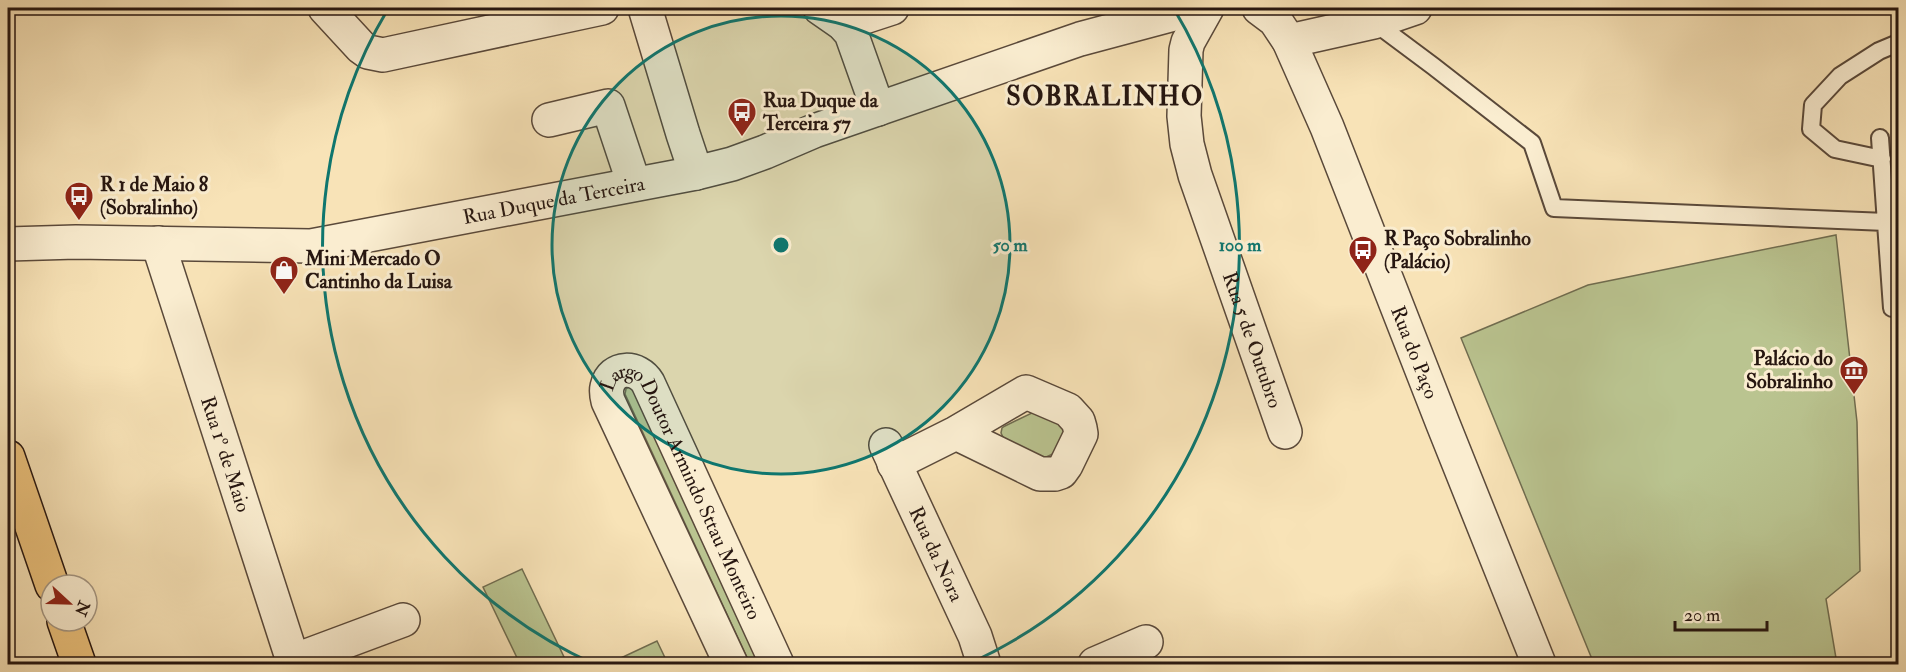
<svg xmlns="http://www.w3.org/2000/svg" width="1906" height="672" font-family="'IM FELL Double Pica',serif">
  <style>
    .green { fill: #bac490; stroke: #706d50; stroke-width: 1.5 }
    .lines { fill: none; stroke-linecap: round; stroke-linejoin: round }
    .service-casing { stroke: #5a493a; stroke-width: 20 }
    .minor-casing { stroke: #5a493a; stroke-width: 36 }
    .tertiary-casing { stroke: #5a493a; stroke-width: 36 }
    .motorway-casing { stroke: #261610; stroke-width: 36 }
    .service { stroke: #faedd0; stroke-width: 16 }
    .minor { stroke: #faedd0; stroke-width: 33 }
    .tertiary { stroke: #faedd0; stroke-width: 33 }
    .motorway { stroke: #ecc27c; stroke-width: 33 }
    .ring { fill: none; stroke: #0f766e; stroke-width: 3 }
    .labels { text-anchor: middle; stroke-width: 6; stroke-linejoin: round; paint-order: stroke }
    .poi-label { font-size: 20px; font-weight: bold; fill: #261610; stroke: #faedd0; text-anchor: start }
    .street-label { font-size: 20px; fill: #261610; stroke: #faedd0 }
    .district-label { font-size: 26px; font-weight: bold; letter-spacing: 1.5px; fill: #261610; stroke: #faedd0 }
    .centre { fill: #0f766e; stroke: #faedd0; stroke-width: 3 }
    .ring-label { font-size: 18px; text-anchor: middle; font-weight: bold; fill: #0f766e; stroke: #faedd0; stroke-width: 6; stroke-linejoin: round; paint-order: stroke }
  </style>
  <rect width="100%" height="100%" fill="#f8e3b7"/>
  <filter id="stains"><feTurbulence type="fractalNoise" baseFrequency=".00333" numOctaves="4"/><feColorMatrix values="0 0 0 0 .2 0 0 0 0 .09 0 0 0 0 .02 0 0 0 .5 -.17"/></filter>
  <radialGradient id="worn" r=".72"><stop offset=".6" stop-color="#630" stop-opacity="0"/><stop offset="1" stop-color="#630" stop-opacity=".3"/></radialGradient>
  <path class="green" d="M1836,235L1857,422L1860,571L1826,599L1837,664H1594L1461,338L1588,285Z
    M630,386L632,387L761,664H750L625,394L626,389Z
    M1038,410L1062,423L1065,433L1055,453L1044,458L1004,439L1001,433L1002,428L1005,426Z
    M522,569L564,657L549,664H520L483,587Z
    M657,641L668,664H608Z"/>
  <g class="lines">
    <g class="service-casing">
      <path id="service" d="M1374,22L1433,66L1532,143L1554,208L1886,222
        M1880,138L1892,308
        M1882,159L1835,149L1811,129L1813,105L1840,76L1879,51L1898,43"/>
    </g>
    <g class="minor-casing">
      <g id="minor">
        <path d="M325,8L361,47L368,52L383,55L602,8"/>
        <path d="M645,8L683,134L696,173"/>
        <path d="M820,8L843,24L851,33L878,109"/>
        <path id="s1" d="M1207,8L1188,42L1186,50L1184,116L1187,144L1195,175L1285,432"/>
        <path d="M843,24L892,8"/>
        <path d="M1289,41L1374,22L1415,8"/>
        <path d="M549,120L608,106L634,184"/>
        <path d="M158,243L294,664"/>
        <path id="s2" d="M886,445L975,636L984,664"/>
        <path d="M894,464L956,433L1026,392L1068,410L1078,421L1080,428L1081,434L1066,465L1061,472L1055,474H1040L956,433"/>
        <path d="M293,661L403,620"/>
        <path id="s3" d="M731,664L608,401C607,397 606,391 607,387C612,365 638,366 648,383L777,664"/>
        <path d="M1095,664L1146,642"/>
      </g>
    </g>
    <g class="tertiary-casing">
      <g id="tertiary">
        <path id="s4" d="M1259,8L1275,20L1289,41L1327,127L1443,424L1539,664"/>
        <path id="s5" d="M8,244L76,242L311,246L696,173L732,164L765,152L814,131L1080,39L1196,8"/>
      </g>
    </g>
    <g class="motorway-casing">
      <path id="motorway" d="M8,457L52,585
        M64,621L79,664"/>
    </g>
    <use href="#service" class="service"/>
    <use href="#minor" class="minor"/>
    <use href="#tertiary" class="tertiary"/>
    <use href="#motorway" class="motorway"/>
  </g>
  <circle cx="781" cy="245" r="229" fill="#0f766e" fill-opacity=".12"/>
  <g class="ring">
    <circle cx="781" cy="245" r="229"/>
    <path d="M594 664A459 459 0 0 1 388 9M1174 9A459 459 0 0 1 968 664"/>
  </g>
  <defs>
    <g id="bus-pin" transform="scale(1.5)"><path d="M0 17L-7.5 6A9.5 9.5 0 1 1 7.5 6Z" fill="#8f2418" stroke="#faedd0"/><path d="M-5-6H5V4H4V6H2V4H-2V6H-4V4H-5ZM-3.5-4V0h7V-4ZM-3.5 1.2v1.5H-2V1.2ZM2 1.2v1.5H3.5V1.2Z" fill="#fff"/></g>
    <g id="shop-pin" transform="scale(1.5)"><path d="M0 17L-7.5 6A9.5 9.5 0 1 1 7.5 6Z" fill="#8f2418" stroke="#faedd0"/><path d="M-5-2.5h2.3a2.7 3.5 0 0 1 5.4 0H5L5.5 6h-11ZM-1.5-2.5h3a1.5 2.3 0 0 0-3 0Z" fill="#fff"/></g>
    <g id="museum-pin" transform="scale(1.5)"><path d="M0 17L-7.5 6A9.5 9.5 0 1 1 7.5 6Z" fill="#8f2418" stroke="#faedd0"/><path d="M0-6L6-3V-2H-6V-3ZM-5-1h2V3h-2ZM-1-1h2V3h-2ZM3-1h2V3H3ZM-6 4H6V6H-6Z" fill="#fff"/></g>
  </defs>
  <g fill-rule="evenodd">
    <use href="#bus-pin" x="742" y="112"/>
    <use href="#bus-pin" x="79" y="196"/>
    <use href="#bus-pin" x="1363" y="250"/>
    <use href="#shop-pin" x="284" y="270"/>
    <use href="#museum-pin" x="1854" y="370"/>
  </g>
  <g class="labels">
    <g class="poi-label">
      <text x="763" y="107">Rua Duque da<tspan x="763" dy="23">Terceira 57</tspan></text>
      <text x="100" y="191">R 1 de Maio 8<tspan x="100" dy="23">(Sobralinho)</tspan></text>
      <text x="1384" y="245">R Paço Sobralinho<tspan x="1384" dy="23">(Palácio)</tspan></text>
      <text x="305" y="265">Mini Mercado O<tspan x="305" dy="23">Cantinho da Luisa</tspan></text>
      <text x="1833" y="365" text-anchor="end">Palácio do<tspan x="1833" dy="23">Sobralinho</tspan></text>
    </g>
    <g class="street-label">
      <text dy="7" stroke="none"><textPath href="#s5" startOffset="550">Rua Duque da Terceira</textPath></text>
      <text dy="7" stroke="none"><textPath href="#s1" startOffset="348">Rua 5 de Outubro</textPath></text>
      <text dy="7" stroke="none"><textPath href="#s4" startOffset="381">Rua do Paço</textPath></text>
      <text transform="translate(226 454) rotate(72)" y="7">Rua 1º de Maio</text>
      <text dy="7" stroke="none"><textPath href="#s3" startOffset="459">Largo Doutor Armindo Sttau Monteiro</textPath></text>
      <text dy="7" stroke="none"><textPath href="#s2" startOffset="120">Rua da Nora</textPath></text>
    </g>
    <g class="district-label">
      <text x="1105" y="105">SOBRALINHO</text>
    </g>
  </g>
  <circle cx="781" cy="245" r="9" class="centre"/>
  <g class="ring-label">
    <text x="1010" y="251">50 m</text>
    <text x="1240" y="251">100 m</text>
  </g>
  <rect width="1906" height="672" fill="none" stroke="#f8e3b7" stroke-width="30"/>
  <rect x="9" y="9" width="1888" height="654" fill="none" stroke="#261610" stroke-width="3"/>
  <rect x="15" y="15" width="1876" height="642" fill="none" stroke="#261610" stroke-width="1.5"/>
  <g transform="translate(69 603) rotate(112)"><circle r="28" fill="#faedd0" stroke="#a59783" stroke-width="1.5"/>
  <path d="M0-4.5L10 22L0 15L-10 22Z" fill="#8f2418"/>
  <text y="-9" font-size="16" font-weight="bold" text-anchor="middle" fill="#261610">N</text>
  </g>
  <path d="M1675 621v9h92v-9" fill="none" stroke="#261610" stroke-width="3"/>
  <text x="1684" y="621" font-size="18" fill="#261610" stroke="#faedd0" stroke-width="4.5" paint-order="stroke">20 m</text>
  <rect width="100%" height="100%" filter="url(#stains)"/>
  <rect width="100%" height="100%" fill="url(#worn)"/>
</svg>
